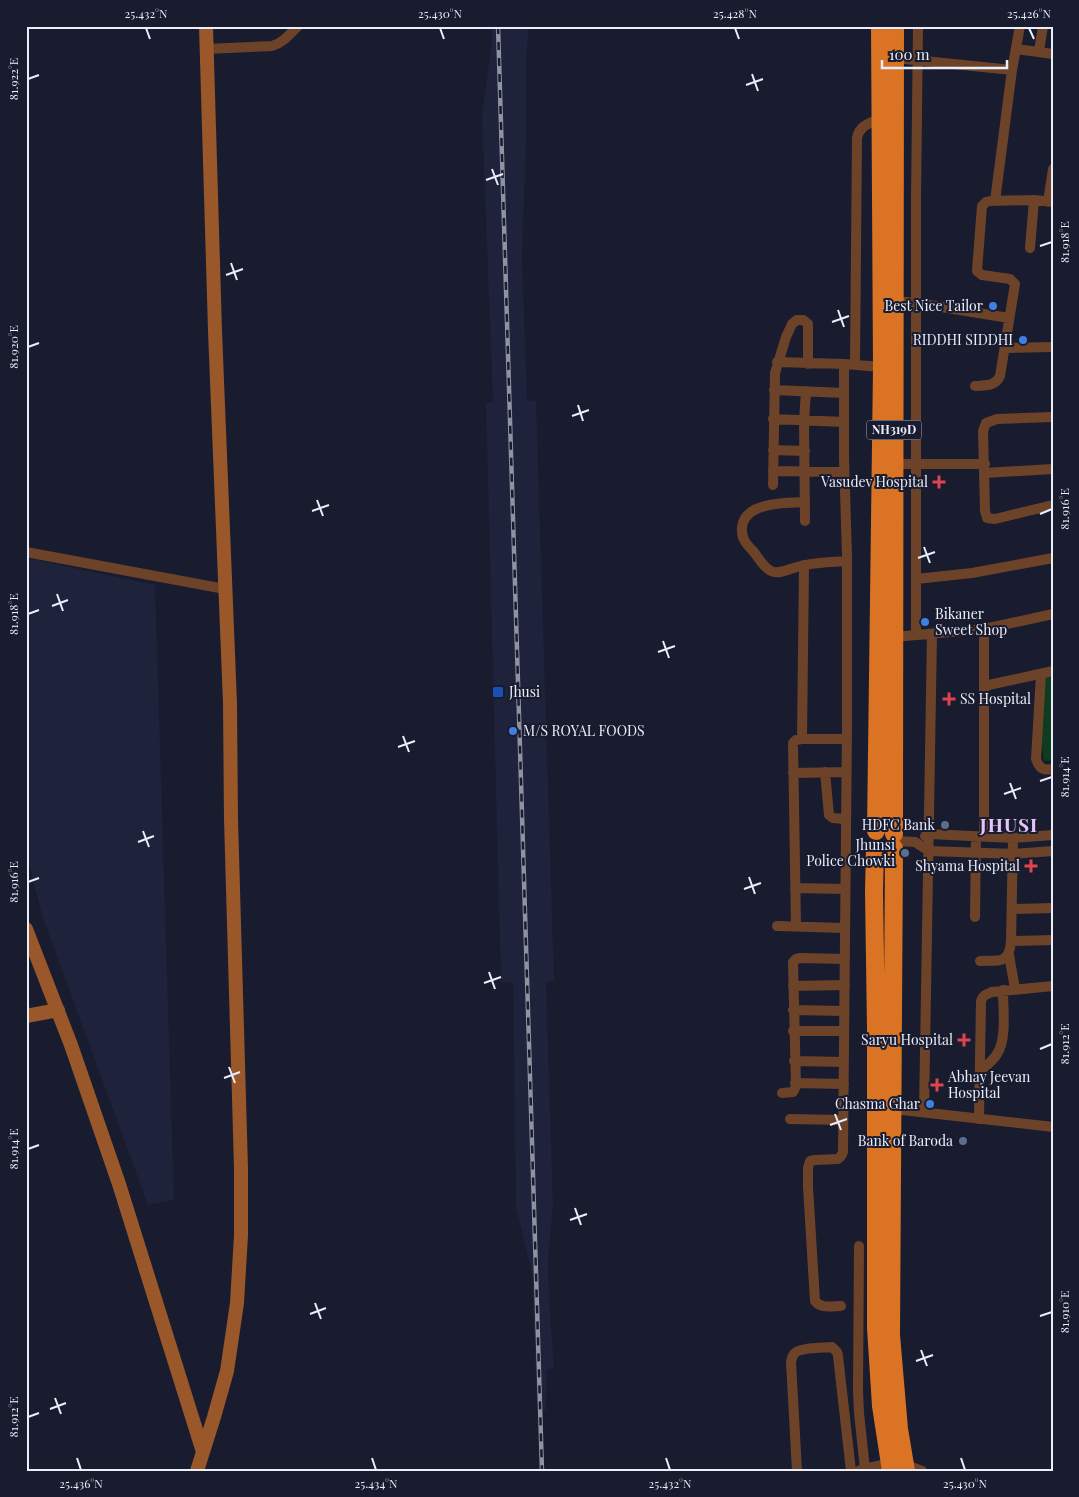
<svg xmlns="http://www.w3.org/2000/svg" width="1079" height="1497" font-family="'Playfair Display',serif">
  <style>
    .built { fill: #1e233b }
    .green { fill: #0e3c1e }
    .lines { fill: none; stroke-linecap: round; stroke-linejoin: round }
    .street { stroke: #6c4329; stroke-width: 10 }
    .secondary { stroke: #99572a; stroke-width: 14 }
    .highway { stroke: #db7324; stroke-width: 18 }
    .rail-casing { stroke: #8f92a1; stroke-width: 4.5 }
    .rail { stroke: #181c2e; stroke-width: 2.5; stroke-dasharray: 8; stroke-linecap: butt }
    .ticks { fill: none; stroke: #eaedfa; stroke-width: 2 }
    .shop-dot { fill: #3f7fe0; stroke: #181c2e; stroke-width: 2 }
    .health-dot { fill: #e0444e; stroke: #181c2e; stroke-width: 2 }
    .transit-dot { fill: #1a4fb4; stroke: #181c2e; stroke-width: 2 }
    .service-dot { fill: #5c6f8a; stroke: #181c2e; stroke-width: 2 }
    .labels { text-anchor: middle; stroke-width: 4; stroke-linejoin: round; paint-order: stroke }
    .shield { fill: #181c2e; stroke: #abaebd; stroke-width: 1 }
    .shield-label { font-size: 12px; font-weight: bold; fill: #eaedfa }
    .poi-label { font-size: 14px; fill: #eaedfa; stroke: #181c2e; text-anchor: end }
    .district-label { font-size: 19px; font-weight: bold; letter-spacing: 1px; fill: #e3c5fa; stroke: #181c2e }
    .neatline { fill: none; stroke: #eaedfa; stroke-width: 2 }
    .ticks-label { font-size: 12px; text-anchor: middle; fill: #eaedfa }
  </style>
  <rect width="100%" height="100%" fill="#181c2e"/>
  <path class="built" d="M491,26H529L526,58V144L522,257L527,400L536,401L554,981L546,982L553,1205L548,1258L549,1300L554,1368L547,1370L546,1410H537L532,1273L516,1207L513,982H501L486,403L493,402L482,116L492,40Z
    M26,558L155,585L174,1200L148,1205L42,915L26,851Z"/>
  <path class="green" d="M1053,675V760L1044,761L1038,721L1043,677Z"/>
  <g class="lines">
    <path class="street" d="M207,49L272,46C283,43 290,34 298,26
      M1016,49L1053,54
      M1039,51L1043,26
      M895,58L1012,70
      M995,201L1012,70L1020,26
      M1048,202L1053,169
      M1030,248L1034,200
      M895,301L917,303L1009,318
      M1005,348L1053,347
      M777,362L844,364L882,367
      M855,365L857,138C859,127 869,122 880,120
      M975,386C985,385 995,387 1000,376L1015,284L1010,279L982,275L977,271L982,206L986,202L990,201L1034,200L1053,202
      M774,390L844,393
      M1053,417L997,419L986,423L983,431L985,511L987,518L995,519L1053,505
      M773,419L844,422
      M773,450L805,451
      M894,464H985
      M773,471L844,472
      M984,473L1053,469
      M773,485L775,373L786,337L792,324L797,320H803L808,324V364
      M805,502C785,503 745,502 742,527C741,538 746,544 753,551C758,557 764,568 771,571C778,575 789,569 797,567C813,562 830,562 847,561
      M805,521L804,421L806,391
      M26,552L225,589
      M916,579L972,573L1053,558
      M984,629V837
      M916,635V198L918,26
      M894,637L984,629L1053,614
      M1041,674L1036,759C1039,768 1043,771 1053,769
      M984,686L1053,671
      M802,739L804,565
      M825,772L829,815L833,818L845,819
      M793,773L846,772
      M925,836L929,834L1013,838L1053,835
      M1013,838L1011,941L1053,940
      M897,841L915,842L929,851L1014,854L1053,851
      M795,888L845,889
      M1012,909L1053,908
      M975,917L976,837
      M777,926L844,928
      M796,926L793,743L796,740L802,739H847
      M1009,955L1015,989
      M980,961C999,960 1009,965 1011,941
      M793,986L845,985
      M793,1010L844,1011
      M793,1031H844
      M794,1061L844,1062
      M980,1071C986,1066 993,1061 997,1054C1007,1039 1003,1009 1003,990
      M795,1083L844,1084
      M782,1093L793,1092L796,1086L793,962L796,959L801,958L845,959
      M893,1109L1053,1127
      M924,1112L932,634
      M790,1119L843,1120
      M979,1119L981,1001C983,995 987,994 992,992L1053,986
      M859,1246L858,1390L859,1413L865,1469
      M841,1306C832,1306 821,1309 815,1301L808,1187V1168L810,1161L814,1160L838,1159L841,1156L843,1152L847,725V556L844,458V364
      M904,1464L922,1471
      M860,1470L889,1463
      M797,1471L791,1362C792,1359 792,1356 794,1354C799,1347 824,1348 832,1347L837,1352L838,1356L851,1471"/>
    <path class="secondary" d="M26,929L71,1045L119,1184L203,1452
      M26,1016L58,1010
      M197,1471L214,1417L227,1371L237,1303L241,1235V1168L231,819L230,703L215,331L206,26"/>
    <path class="highway" d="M876,831L882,367L880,26
      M894,834L895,26
      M894,848L891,1335L899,1429L906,1471
      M875,849L874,891L876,1029V1328L881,1406L891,1471"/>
    <g class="rail-casing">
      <path id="rail" d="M498,26L542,1471"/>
    </g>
    <use href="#rail" class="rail"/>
  </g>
  <path class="ticks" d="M146,28L150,39M440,28L444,39M735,28L739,39M1029,28L1034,39M752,74L758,91M28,79L39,75M746,85L763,79M492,169L498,185M486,180L503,174M1040,246L1052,242M231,263L237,280M226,275L243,269M838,310L844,327M832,322L849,316M28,347L39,343M578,405L583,421M572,416L589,410M317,500L323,516M312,511L329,505M1040,514L1052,509M924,547L930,563M918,558L935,552M57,594L63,611M52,606L68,600M28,614L39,610M663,641L669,658M658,652L675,646M403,736L409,752M398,747L415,741M1040,781L1052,777M1010,783L1016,799M1004,794L1021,788M143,831L149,847M138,842L154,836M749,877L755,894M28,882L39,878M744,889L761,883M489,972L495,989M484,983L501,977M1040,1049L1052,1044M229,1067L235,1083M224,1078L240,1072M835,1114L841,1130M830,1125L847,1119M28,1149L39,1145M575,1208L581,1225M570,1220L587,1214M315,1303L321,1319M310,1314L326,1308M1040,1316L1052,1312M921,1350L927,1366M916,1361L933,1355M55,1398L61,1414M50,1409L66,1403M28,1417L39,1413M77,1458L81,1470M372,1458L376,1470M666,1458L670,1470M961,1458L965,1470"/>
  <g class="shop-dot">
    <circle cx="993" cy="306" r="5"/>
    <circle cx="1023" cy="340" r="5"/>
    <circle cx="925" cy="622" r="5"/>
    <circle cx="513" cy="731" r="5"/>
    <circle cx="930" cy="1104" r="5"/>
  </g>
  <g class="health-dot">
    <path d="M936.5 474.5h5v5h5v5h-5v5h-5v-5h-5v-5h5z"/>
    <path d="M946.5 691.5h5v5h5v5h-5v5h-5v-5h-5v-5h5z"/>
    <path d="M1028.5 858.5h5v5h5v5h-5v5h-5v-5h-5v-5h5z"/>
    <path d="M961.5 1032.5h5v5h5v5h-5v5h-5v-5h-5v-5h5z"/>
    <path d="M934.5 1077.5h5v5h5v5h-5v5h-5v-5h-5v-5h5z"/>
  </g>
  <rect class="transit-dot" x="492" y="686" width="12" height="12" rx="2.5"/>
  <g class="service-dot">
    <circle cx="945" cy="825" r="5"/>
    <circle cx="905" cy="853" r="5"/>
    <circle cx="963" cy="1141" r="5"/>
  </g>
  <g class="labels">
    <rect class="shield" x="866.5" y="420.5" width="55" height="19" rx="4"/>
    <g class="shield-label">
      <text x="894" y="434">NH319D</text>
    </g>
    <g class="poi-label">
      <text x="983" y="311">Best Nice Tailor</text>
      <text x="1013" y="345">RIDDHI SIDDHI</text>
      <text x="928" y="487">Vasudev Hospital</text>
      <text x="935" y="619" text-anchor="start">Bikaner<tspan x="935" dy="16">Sweet Shop</tspan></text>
      <text x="509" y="697" text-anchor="start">Jhusi</text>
      <text x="960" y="704" text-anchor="start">SS Hospital</text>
      <text x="523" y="736" text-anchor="start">M/S ROYAL FOODS</text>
      <text x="935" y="830">HDFC Bank</text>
      <text x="895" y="850">Jhunsi<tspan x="895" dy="16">Police Chowki</tspan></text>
      <text x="1020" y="871">Shyama Hospital</text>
      <text x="953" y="1045">Saryu Hospital</text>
      <text x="948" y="1082" text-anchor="start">Abhay Jeevan<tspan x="948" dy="16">Hospital</tspan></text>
      <text x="920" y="1109">Chasma Ghar</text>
      <text x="953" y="1146">Bank of Baroda</text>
    </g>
    <g class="district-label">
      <text x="1009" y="832">JHUSI</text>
    </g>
  </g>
  <rect width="1079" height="1497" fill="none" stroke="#181c2e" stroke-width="55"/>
  <path d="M882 60v8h125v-8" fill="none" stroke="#eaedfa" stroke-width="2.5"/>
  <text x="889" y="60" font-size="15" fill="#eaedfa" stroke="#181c2e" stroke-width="4" paint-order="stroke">100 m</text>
  <rect x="28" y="28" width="1024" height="1442" class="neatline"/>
  <g class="ticks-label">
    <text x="146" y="18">25.432°N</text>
    <text x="440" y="18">25.430°N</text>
    <text x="735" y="18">25.428°N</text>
    <text x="1029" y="18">25.426°N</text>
    <text transform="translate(14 79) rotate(-90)" y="4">81.922°E</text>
    <text transform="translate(1065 242) rotate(-90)" y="4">81.918°E</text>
    <text transform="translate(14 347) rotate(-90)" y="4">81.920°E</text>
    <text transform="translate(1065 509) rotate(-90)" y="4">81.916°E</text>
    <text transform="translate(14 614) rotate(-90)" y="4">81.918°E</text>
    <text transform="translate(1065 777) rotate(-90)" y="4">81.914°E</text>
    <text transform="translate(14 882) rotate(-90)" y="4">81.916°E</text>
    <text transform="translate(1065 1044) rotate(-90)" y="4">81.912°E</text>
    <text transform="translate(14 1149) rotate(-90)" y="4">81.914°E</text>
    <text transform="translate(1065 1312) rotate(-90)" y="4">81.910°E</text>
    <text transform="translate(14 1417) rotate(-90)" y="4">81.912°E</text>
    <text x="81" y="1488">25.436°N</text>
    <text x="376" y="1488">25.434°N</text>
    <text x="670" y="1488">25.432°N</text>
    <text x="965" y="1488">25.430°N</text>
  </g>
</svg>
